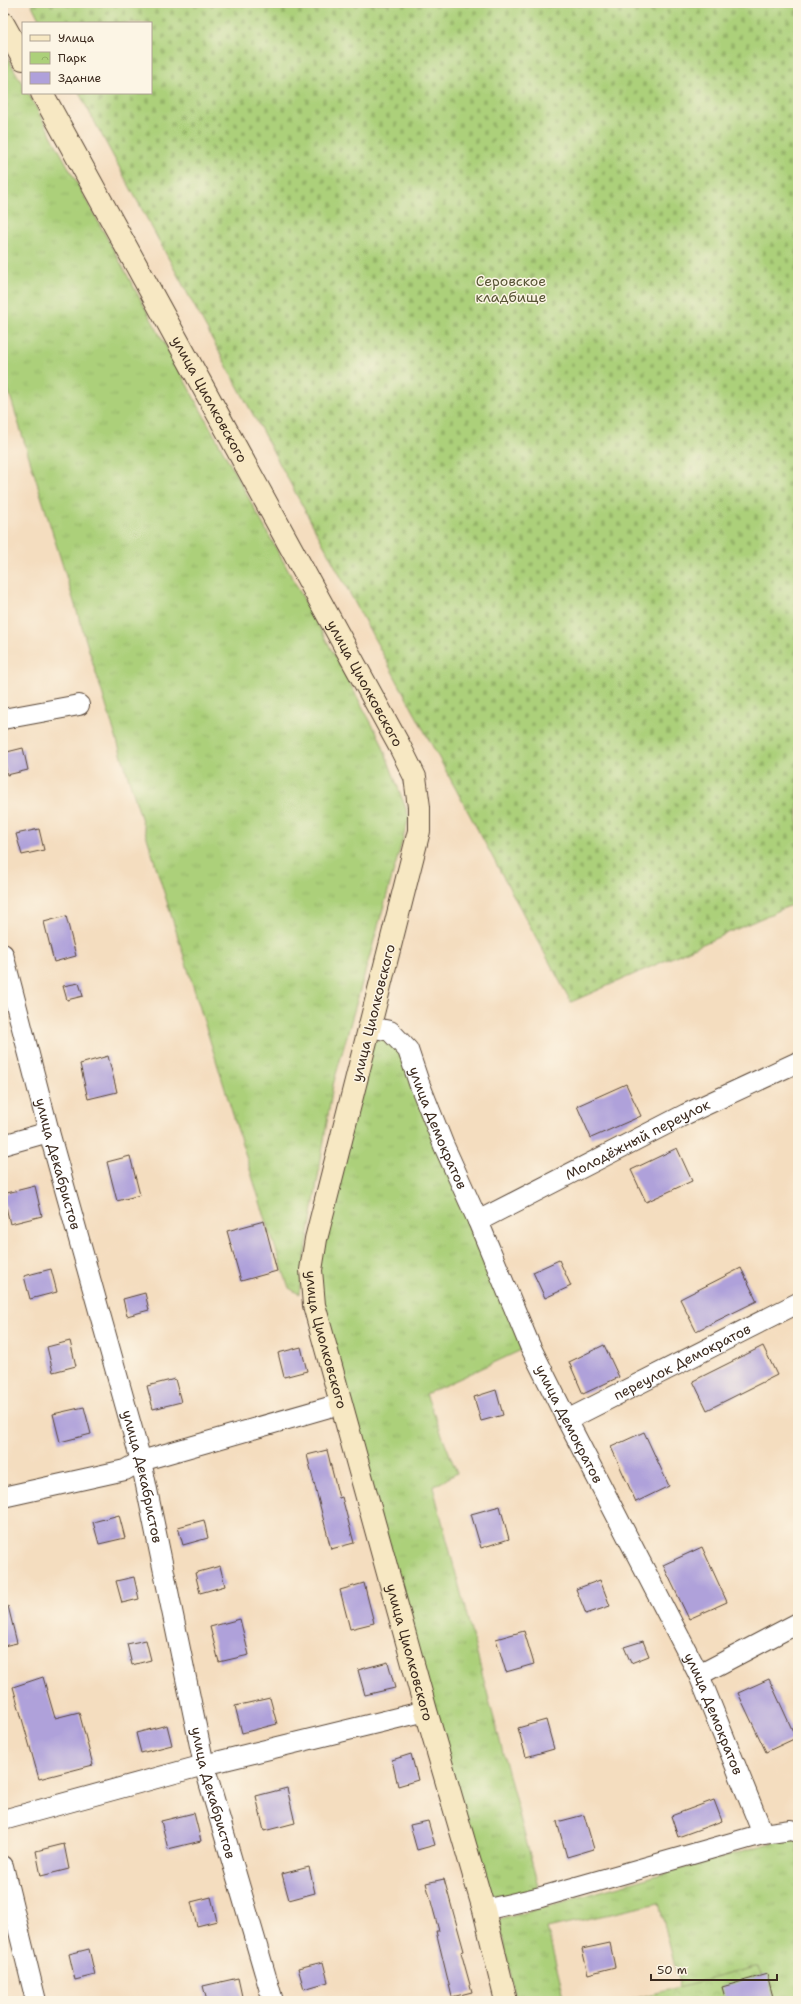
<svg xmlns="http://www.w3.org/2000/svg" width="801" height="2004" font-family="'Shantell Sans',sans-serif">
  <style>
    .grass { fill: url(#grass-tufts); stroke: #747d4c }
    .cemetery { fill: url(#cemetery-stones); stroke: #747d4c }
    .park { fill: url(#park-crowns); stroke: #747d4c }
    .building { fill: #afa1da }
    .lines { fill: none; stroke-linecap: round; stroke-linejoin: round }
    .minor-casing { stroke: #574536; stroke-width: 22 }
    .secondary-casing { stroke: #574536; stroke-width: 24 }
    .minor { stroke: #fff; stroke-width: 20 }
    .secondary { stroke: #f7e8c3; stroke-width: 22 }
    .labels { text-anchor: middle; stroke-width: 3; stroke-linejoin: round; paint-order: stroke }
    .park-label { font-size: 14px; fill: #575435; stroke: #fcf5e5 }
    .street-label { font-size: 14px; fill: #3b2a1e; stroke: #fcf5e5 }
  </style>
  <defs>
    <pattern id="grass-tufts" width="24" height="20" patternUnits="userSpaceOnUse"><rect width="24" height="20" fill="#acd07a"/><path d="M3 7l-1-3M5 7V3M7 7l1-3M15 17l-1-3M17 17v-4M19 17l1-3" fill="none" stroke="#95b369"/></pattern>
    <pattern id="cemetery-stones" width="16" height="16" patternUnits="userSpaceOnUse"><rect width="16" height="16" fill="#acd07a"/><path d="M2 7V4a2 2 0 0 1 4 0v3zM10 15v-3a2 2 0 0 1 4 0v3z" fill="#95b369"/></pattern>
    <pattern id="park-crowns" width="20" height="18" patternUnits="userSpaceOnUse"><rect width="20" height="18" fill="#acd07a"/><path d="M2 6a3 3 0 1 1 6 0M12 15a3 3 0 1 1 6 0" fill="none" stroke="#95b369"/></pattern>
  </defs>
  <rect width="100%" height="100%" fill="#fcf5e5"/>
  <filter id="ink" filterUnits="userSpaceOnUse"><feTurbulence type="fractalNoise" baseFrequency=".025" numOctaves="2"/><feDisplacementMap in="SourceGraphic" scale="8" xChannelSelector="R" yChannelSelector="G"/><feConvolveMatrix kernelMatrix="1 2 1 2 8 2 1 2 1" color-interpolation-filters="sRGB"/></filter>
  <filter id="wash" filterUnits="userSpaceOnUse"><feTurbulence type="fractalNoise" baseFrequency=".012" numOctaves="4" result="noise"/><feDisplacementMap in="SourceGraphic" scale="16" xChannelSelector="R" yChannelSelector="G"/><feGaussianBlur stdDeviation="0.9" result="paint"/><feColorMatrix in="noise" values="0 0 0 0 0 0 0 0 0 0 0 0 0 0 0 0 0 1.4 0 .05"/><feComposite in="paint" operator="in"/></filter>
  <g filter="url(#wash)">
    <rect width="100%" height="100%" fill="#f4ddbf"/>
    <path class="grass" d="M3,50L23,85V93H28L380,739L409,817L333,1085L299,1294L289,1288L261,1205L3,373Z
      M370,1027L390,1031L530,1346L426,1394L457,1473L433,1487L541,1897L484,1910L311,1270Z
      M792,1837L798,1841V2001H767L759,1966L680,1987L659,1903L547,1928L565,2001H516L499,1920Z"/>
    <path class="cemetery" d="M31,3H798V902L571,1002L79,93H151V23H41Z"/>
    <path class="park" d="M759,1966L767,2001H626Z"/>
    <g id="blocks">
      <path class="building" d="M23,748L28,770L7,775L3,753Z
        M39,829L44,850L22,855L16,834Z
        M66,916L76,956L54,962L44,922Z
        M79,983L83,996L67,1000L63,986Z
        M108,1056L117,1092L88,1099L80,1064Z
        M626,1084L641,1116L591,1138L577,1106Z
        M677,1148L692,1181L646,1202L631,1170Z
        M130,1156L140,1195L117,1201L107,1162Z
        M35,1186L42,1216L10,1224L3,1194Z
        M264,1221L277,1271L241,1281L227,1231Z
        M559,1260L571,1286L545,1298L533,1272Z
        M741,1268L757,1301L696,1331L680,1299Z
        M51,1269L57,1292L30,1299L24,1276Z
        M145,1293L149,1310L127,1316L123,1299Z
        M70,1341L76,1366L53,1372L47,1347Z
        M604,1345L619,1377L583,1394L569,1362Z
        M763,1346L777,1375L707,1410L693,1381Z
        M301,1347L307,1371L284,1377L278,1353Z
        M175,1379L181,1402L153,1409L147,1386Z
        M496,1390L503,1415L481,1421L474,1397Z
        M84,1407L91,1434L60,1442L53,1414Z
        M644,1432L669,1486L636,1502L611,1447Z
        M327,1450L339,1498L342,1497L354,1543L331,1549L307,1455Z
        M500,1506L509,1539L481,1548L471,1514Z
        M119,1515L125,1538L99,1544L93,1522Z
        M204,1520L208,1538L183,1545L178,1527Z
        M702,1547L727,1602L689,1619L663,1565Z
        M220,1566L225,1586L200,1593L195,1573Z
        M134,1577L139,1599L122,1603L116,1581Z
        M600,1580L610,1606L586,1614L576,1589Z
        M364,1583L374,1623L350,1629L340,1590Z
        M3,1606H8L17,1643L3,1646Z
        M240,1619L249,1655L219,1662L210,1627Z
        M524,1631L534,1664L506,1672L496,1639Z
        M146,1640L151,1660L132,1665L127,1644Z
        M643,1641L649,1656L631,1663L624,1647Z
        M388,1662L395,1688L365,1695L358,1670Z
        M43,1677L55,1718L79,1712L93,1765L39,1779L13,1687Z
        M769,1679L796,1738L766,1752L738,1693Z
        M270,1698L277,1724L242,1733L235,1706Z
        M546,1720L554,1749L526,1757L518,1728Z
        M167,1725L172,1745L141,1753L136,1733Z
        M411,1754L418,1780L398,1786L392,1760Z
        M287,1788L295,1823L264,1831L256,1796Z
        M714,1800L722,1821L678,1837L671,1816Z
        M194,1813L201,1841L168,1849L161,1821Z
        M584,1815L594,1849L567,1857L557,1822Z
        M428,1821L435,1845L417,1850L410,1825Z
        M64,1844L69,1869L41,1876L36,1851Z
        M309,1867L315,1893L289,1900L282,1874Z
        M444,1879L464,1951L461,1952L472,1992L452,1997L436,1931H439L426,1883Z
        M211,1897L217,1921L197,1926L191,1902Z
        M610,1943L615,1967L588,1974L582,1949Z
        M89,1949L95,1975L75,1980L69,1954Z
        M323,1962L328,1982L304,1989L298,1968Z
        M767,1974L774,2001H726L722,1987Z
        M238,1978L243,2001H207L203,1986Z"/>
    </g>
  </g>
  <g filter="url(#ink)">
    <use href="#blocks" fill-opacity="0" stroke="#574536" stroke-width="1"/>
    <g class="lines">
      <g class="minor-casing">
        <g id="minor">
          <path d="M3,719L79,705"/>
          <path id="s1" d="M3,954L49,1132L141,1461L204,1765L273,2001"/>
          <path id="s2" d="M370,1027L390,1031L408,1050L419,1083L444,1146L478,1221L530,1346L567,1420L699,1675L763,1834"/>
          <path d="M3,1145L49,1132"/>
          <path id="s3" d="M478,1221L686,1114L798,1062"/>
          <path id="s4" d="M567,1420L798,1303"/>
          <path d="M3,1497L125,1470L141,1461L340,1404"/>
          <path d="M699,1675L798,1623"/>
          <path d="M3,1820L204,1765L426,1711"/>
          <path d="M3,1866L36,2001"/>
          <path d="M484,1910L541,1897L763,1834L791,1830L798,1832"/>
        </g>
      </g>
      <g class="secondary-casing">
        <g id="secondary">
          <path d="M3,23L23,59"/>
          <path id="s5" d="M42,93L400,747L415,777L419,807V831L316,1239L311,1270L314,1305L426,1711L484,1910L506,2001"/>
        </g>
      </g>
      <use href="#minor" class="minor"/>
      <use href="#secondary" class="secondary"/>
    </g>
  </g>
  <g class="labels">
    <g class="park-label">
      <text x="511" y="286">Серовское<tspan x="511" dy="16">кладбище</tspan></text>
    </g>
    <g class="street-label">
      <text dy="5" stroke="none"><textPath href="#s5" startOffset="349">улица Циолковского</textPath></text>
      <text dy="5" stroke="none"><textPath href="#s5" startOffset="673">улица Циолковского</textPath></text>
      <text transform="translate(373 1013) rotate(-76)" y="5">улица Циолковского</text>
      <text dy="5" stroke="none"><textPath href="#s2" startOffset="130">улица Демократов</textPath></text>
      <text dy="5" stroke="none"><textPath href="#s3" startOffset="179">Молодёжный переулок</textPath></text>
      <text dy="5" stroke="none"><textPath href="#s1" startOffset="217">улица Декабристов</textPath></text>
      <text dy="5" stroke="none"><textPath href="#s5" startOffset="1357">улица Циолковского</textPath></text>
      <text dy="5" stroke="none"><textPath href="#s4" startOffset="129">переулок Демократов</textPath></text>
      <text dy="5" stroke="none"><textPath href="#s2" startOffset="454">улица Демократов</textPath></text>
      <text dy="5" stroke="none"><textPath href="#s1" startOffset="541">улица Декабристов</textPath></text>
      <text dy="5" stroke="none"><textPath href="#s5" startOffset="1681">улица Циолковского</textPath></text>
      <text dy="5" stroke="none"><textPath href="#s2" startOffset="778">улица Демократов</textPath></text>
      <text dy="5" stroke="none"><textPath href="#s1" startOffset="865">улица Декабристов</textPath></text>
    </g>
  </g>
  <rect width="801" height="2004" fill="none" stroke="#fcf5e5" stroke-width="16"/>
  <rect x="22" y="22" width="130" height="72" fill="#fcf5e5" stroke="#afa495"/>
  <rect x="30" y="35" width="20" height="6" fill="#f7e8c3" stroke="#afa495"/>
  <text x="58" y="42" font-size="12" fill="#3b2a1e">Улица</text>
  <rect x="30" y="52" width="20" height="12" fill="url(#park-crowns)" stroke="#afa495"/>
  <text x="58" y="62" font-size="12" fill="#3b2a1e">Парк</text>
  <rect x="30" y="72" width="20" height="12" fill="#afa1da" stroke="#afa495"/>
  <text x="58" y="82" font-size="12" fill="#3b2a1e">Здание</text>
  <path d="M651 1974v6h126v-6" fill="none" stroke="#3b2a1e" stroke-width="2"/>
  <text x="657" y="1974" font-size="12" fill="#3b2a1e" stroke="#fcf5e5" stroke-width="3" paint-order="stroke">50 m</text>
</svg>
